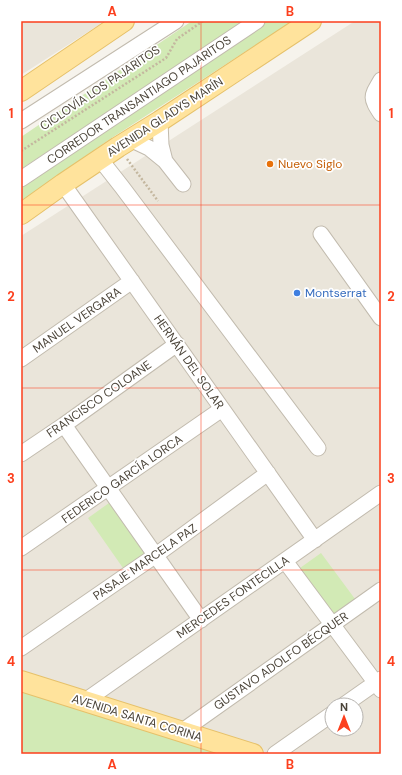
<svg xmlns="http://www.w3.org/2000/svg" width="402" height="775" font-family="'DM Sans',sans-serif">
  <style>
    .residential { fill: #eae5da; fill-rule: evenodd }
    .green { fill: #d2eab5 }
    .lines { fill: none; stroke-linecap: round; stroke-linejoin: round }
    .minor-casing { stroke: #c2bbae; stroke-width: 17 }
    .major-casing { stroke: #e6c16a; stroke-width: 22 }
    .path { stroke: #c4b79f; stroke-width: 2.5; stroke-dasharray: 2 2; stroke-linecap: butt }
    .minor { stroke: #fff; stroke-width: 15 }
    .major { stroke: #ffe39c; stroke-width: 20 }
    .grid { fill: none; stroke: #fc3f1d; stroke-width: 1; stroke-opacity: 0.55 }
    .food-dot { fill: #e8710a; stroke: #fff; stroke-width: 1.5 }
    .shop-dot { fill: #3f7fe0; stroke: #fff; stroke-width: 1.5 }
    .labels { text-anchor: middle; stroke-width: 3.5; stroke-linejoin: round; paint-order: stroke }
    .street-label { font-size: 12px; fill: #4b4439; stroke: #fff }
    .food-label { font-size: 12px; fill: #c56008; stroke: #fff; text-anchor: start }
    .shop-label { font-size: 12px; fill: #366cbe; stroke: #fff; text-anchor: start }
    .neatline { fill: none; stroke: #fc3f1d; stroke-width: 1.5 }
    .grid-label { font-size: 13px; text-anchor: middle; font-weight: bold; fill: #fc3f1d }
  </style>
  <rect width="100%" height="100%" fill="#f6f3ec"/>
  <path class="residential" d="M21,21H105L21,75Z
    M355,21H381V754H164L21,705V236ZM332,705H356V729H332Z"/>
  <path class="green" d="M192,21H248L21,169V137Z
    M267,21H293L110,139L21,201V188L186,75Z
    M109,503L145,553L123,568L88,518Z
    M321,553L358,603L336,618L300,568Z
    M21,690L222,754H21Z"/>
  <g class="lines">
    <g class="minor-casing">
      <path id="minor" d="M381,80C371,97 370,97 381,114
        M21,121L176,21
        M160,121L161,145L165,161
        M130,139L149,148L165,161L183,184
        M100,159L122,187L318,448
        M21,179L257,21
        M63,184L315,540
        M321,234L381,318
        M21,359L132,281
        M64,425L201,620
        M21,454L64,425L177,344
        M21,548L222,409
        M285,561L381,690
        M21,648L156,555L268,473
        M85,701L381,493
        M344,705L381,679
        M181,732L381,590
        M275,754L332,714"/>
    </g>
    <g class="major-casing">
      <path id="major" d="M21,91L124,21
        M21,214L63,184L118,147L160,121L311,21
        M21,681L253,754"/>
    </g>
    <path class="path" d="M21,151L166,58L177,39L203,21
      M127,159L158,201"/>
    <use href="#minor" class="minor"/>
    <use href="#major" class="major"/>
  </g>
  <path class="grid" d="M201,21V754M21,205H381M21,388H381M21,570H381"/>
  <circle class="food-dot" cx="270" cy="164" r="4"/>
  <circle class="shop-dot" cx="297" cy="293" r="4"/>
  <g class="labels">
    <g class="street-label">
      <text transform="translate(100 88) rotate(-34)" y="4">CICLOVÍA LOS PAJARITOS</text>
      <text transform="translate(139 100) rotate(-34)" y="4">CORREDOR TRANSANTIAGO PAJARITOS</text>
      <text transform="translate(165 117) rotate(-33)" y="4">AVENIDA GLADYS MARÍN</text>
      <text transform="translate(77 320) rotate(-35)" y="4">MANUEL VERGARA</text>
      <text transform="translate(189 362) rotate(55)" y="4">HERNÁN DEL SOLAR</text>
      <text transform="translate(99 399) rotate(-35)" y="4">FRANCISCO COLOANE</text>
      <text transform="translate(122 479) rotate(-35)" y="4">FEDERICO GARCÍA LORCA</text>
      <text transform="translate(145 562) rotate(-35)" y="4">PASAJE MARCELA PAZ</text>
      <text transform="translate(233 597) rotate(-35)" y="4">MERCEDES FONTECILLA</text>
      <text transform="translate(281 661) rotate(-35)" y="4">GUSTAVO ADOLFO BÉCQUER</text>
      <text transform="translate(137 718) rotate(17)" y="4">AVENIDA SANTA CORINA</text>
    </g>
    <g class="food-label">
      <text x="278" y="168">Nuevo Siglo</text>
    </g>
    <g class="shop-label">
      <text x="305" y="297">Montserrat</text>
    </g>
  </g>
  <rect width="402" height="775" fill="none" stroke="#ffffff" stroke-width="44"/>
  <g transform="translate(344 717)"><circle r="19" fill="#ffffff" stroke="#b7b4b0"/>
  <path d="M0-3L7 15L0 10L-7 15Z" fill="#fc3f1d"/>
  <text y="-6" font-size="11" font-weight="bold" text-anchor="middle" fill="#4b4439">N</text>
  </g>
  <rect x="22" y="22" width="358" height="731" class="neatline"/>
  <g class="grid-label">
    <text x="112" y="16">A</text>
    <text x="290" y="16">B</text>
    <text x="11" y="118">1</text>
    <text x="391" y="118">1</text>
    <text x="11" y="301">2</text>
    <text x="391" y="301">2</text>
    <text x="11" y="483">3</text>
    <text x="391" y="483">3</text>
    <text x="11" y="666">4</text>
    <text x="391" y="666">4</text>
    <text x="112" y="769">A</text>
    <text x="290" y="769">B</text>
  </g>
</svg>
